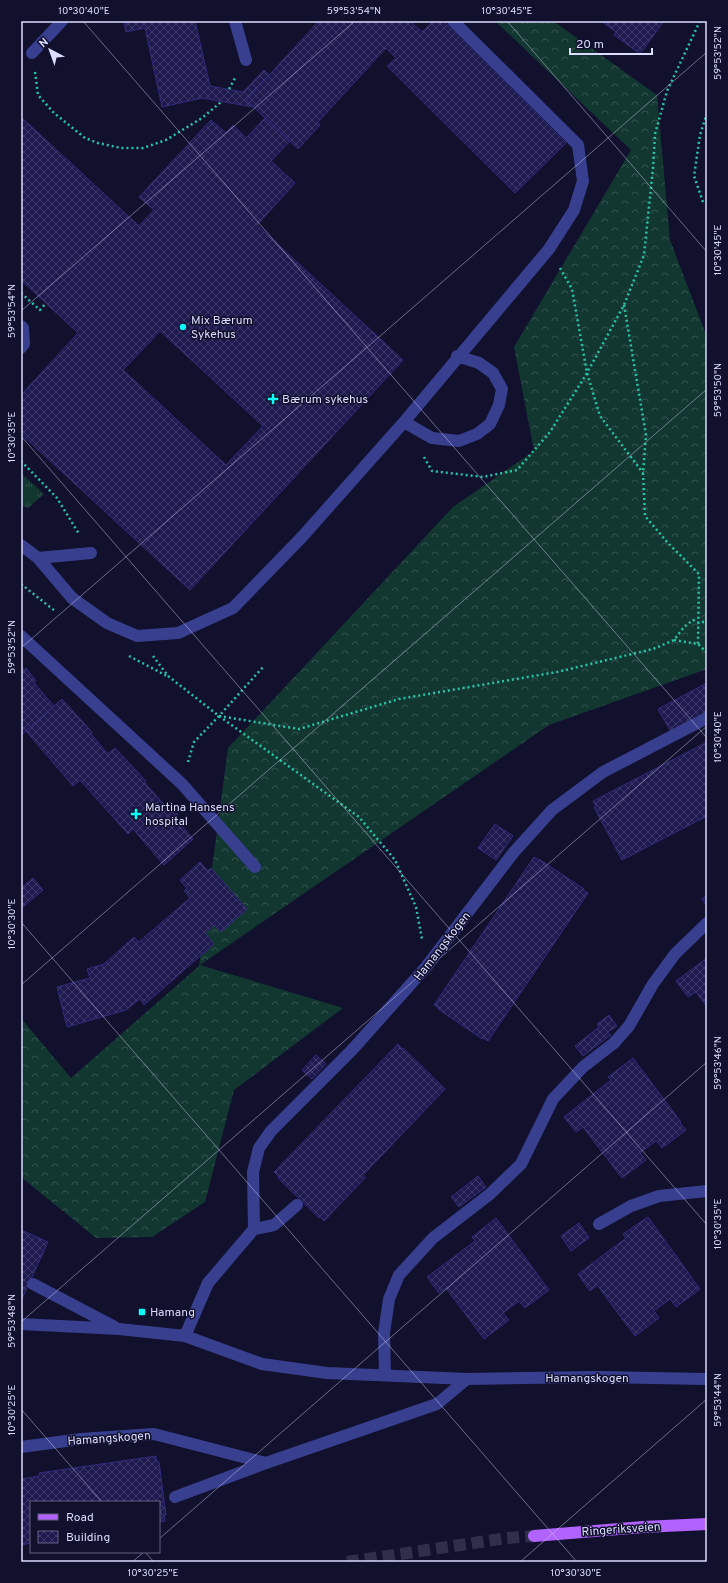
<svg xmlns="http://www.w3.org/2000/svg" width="728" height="1583" font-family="Overpass,sans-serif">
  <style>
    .forest { fill: url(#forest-crowns) }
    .park { fill: url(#park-tufts) }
    .building { fill: url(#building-cross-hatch); stroke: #312b7d; fill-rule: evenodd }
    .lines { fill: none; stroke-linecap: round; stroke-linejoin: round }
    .major-tunnel { stroke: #2f2f4c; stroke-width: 12; stroke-dasharray: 12 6; stroke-linecap: butt }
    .path { stroke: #28c6a9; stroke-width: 2.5; stroke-dasharray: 2 3; stroke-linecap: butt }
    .minor { stroke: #383f8f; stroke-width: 12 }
    .major { stroke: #b162ff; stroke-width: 12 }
    .ticks { fill: none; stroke: #dbdcff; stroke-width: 1; stroke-opacity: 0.45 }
    .poi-dot { fill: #07fff9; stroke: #11102d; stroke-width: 1.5 }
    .labels { text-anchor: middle; stroke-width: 3; stroke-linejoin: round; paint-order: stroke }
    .poi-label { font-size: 12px; fill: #dbdcff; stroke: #11102d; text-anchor: start }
    .street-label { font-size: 12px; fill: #dbdcff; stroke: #11102d }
    .neatline { fill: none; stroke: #dbdcff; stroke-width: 1.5 }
    .ticks-label { font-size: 10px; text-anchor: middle; fill: #dbdcff }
  </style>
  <defs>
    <pattern id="forest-crowns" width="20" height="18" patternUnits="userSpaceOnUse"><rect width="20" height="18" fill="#123731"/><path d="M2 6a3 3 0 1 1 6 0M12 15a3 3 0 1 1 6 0" fill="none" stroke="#345350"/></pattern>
    <pattern id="park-tufts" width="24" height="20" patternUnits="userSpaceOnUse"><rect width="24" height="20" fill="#123731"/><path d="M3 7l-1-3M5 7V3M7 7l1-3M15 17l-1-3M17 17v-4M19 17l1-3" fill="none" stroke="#345350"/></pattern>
    <pattern id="building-cross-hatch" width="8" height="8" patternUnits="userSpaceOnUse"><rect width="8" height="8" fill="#1e1a4f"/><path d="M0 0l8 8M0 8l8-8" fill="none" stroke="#3e3b69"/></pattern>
  </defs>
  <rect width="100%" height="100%" fill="#11102d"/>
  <path class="forest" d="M495,21H556V23L657,95L670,240L707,337V669L549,725L200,965L343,1008L234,1090L205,1202L152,1237L96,1238L21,1177V1018L71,1078L199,966L228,748L453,507L534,451L514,347L631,150Z"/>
  <path class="park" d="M21,473L44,494L28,508L21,506Z"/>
  <path class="building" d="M124,21H195L210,86L243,92L264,70L269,75L246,100L253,107L202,98L162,107L145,28L126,32Z
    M319,21H410L422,32L433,21H443L566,143L515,193L387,66L396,58L386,48L318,122L320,125L298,149L246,100Z
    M601,21H664L640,54L614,35L616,32Z
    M21,117L139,226L154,210L139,197L211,120L226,133L233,125L246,138L265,118L290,141L271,161L295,183L257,225L403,360L190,590L21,434V395L78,333L21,280ZM160,331L263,426L226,465L123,370Z
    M21,666L24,670L26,668L36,681L34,683L54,706L21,735Z
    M707,683V713L671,732L658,709Z
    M62,699L92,732L91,734L108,754L115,748L146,781L145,783L168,809L171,806L178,814L174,817L193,839L164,865L133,829L128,834L80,780L73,786L26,731Z
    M707,742V816L622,860L594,807L596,806L593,801Z
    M495,824L513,836L496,860L478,848Z
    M534,857L539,860V859L584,889L583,890L588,893L488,1041L483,1038L482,1039L438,1009L439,1008L434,1005Z
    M200,862L208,871L211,868L247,909L221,932L215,925L205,933L214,944L144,1005L140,999L126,1010L67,1027L57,987L90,978L87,969L104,964L134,937L139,942L190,898L184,891L187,889L180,880Z
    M33,878L43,890L23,907L21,905V888Z
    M707,895V906L702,899Z
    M707,958V1007L696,992L688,997L676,981Z
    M609,1015L617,1026L608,1032L611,1035L583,1056L575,1046L599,1027L597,1024Z
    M398,1044L402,1049L403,1048L445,1089L363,1175L365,1178L324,1221L320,1216L319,1218L278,1178L279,1177L274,1172Z
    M316,1055L326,1064L312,1079L302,1070Z
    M633,1058L681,1122L680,1123L686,1130L662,1148L656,1141L640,1153L646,1160L622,1178L583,1127L576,1132L564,1117L611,1080L608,1077Z
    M478,1176L486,1187L459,1207L451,1197Z
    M648,1217L700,1289L676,1307L670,1299L654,1311L659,1318L635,1336L597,1285L590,1291L578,1274L626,1238L623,1234Z
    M496,1218L549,1290L525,1308L519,1301L503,1313L509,1320L484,1339L446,1288L439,1293L427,1277L475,1241L472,1237Z
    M579,1223L589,1238L571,1251L561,1236Z
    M21,1230L48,1242L21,1301Z
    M156,1456L157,1462H159L166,1515H164L165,1521L159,1522V1502H31V1543L21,1545V1479L39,1476V1473Z"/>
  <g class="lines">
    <path class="major-tunnel" d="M347,1562L507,1538L534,1536"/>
    <path class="path" d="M35,72L38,95L54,113L85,138L98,143L121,148H143L166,140L202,118L221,102
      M229,89L235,78
      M703,202L694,176L700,135L707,113
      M560,268L572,289L587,373L600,416L643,473
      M21,293L40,310L46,303
      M624,305L646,435L643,473L645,516L667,542L699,574L698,644
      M424,457L432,471L483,477L517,470L550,432L587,373L624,305L644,255L653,168L655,134L667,91L700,21
      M21,461L57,498L79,534
      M21,584L55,611
      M674,640L698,644L707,653
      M129,656L167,676
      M153,656L168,676L219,716L359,817L395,860L416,907L422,939
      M219,716L299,729L399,699L557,672L653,649L674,640L684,627L693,620L699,623L707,621
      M188,762L194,742L219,716L263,667"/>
    <path class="minor" d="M235,21L246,60
      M32,53L62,21
      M21,326L23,328L24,344L21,348
      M404,422L432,438L459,441L477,434L490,424L499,405L502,389L493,373L479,363L457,356
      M21,545L38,558L72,598L107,623L137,636L178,633L233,608L302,537L404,422L549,249L574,210L583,181L578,145L453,21
      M38,558L91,553
      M21,636L182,784L255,867
      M599,1224L631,1206L659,1196L707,1191
      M254,1229L253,1172L259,1148L271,1131L352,1050L426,967L514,852L552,810L603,772L707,718
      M33,1284L115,1327
      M21,1324L119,1329L185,1336L262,1364L327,1373L467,1379L597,1377L707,1379
      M185,1336L208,1283L254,1229L274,1225L297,1205
      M385,1375L384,1333L389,1299L399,1275L433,1238L490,1194L521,1164L553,1099L583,1067L614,1043L629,1026L653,984L675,954L707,923
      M21,1447L81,1439L154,1434L266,1463
      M175,1497L266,1463L437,1404L467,1379"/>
    <path class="major" d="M534,1536L643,1527L707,1524"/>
  </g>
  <path class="ticks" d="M83,21L707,738M507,21L707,252M21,311L355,21M21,436L707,1225M21,648L707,52M21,922L577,1562M21,985L707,389M21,1322L707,726M21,1409L102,1502M159,1539L707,1062M145,1552L154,1562M132,1562L144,1552M520,1562L707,1399"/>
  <g class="poi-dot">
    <circle cx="183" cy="327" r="4"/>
    <path d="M271 393h4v4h4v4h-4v4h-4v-4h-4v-4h4z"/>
    <path d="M134 808h4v4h4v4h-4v4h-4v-4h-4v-4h4z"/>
    <rect x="138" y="1308" width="8" height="8" rx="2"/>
  </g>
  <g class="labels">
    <g class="poi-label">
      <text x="191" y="324">Mix Bærum<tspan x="191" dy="14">Sykehus</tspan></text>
      <text x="282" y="403">Bærum sykehus</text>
      <text x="145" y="811">Martina Hansens<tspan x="145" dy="14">hospital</tspan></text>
      <text x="150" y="1316">Hamang</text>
    </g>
    <g class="street-label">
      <text transform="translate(442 946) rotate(-52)" y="4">Hamangskogen</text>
      <text x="587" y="1382">Hamangskogen</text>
      <text transform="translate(109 1438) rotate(-4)" y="4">Hamangskogen</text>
      <text transform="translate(621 1529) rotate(-4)" y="4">Ringeriksveien</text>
    </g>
  </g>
  <rect width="728" height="1583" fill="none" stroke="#11102d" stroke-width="44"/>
  <rect x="30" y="1501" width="130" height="52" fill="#11102d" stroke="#626281"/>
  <rect x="38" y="1514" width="20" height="6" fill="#b162ff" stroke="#626281"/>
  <text x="66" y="1521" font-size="12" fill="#dbdcff">Road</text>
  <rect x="38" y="1531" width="20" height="12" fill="url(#building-cross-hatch)" stroke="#626281"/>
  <text x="66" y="1541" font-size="12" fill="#dbdcff">Building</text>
  <g transform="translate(50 50) rotate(319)" stroke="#11102d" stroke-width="3" paint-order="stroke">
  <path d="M0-3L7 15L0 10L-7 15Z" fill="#dbdcff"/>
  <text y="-6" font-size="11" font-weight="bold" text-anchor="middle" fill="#dbdcff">N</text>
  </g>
  <path d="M570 48v6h82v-6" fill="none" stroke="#dbdcff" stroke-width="2"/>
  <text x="576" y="48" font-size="12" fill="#dbdcff" stroke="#11102d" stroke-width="3" paint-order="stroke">20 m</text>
  <rect x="22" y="22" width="684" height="1539" class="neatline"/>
  <g class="ticks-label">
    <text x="84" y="14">10°30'40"E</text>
    <text x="354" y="14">59°53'54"N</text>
    <text x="507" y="14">10°30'45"E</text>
    <text transform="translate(717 53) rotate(-90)" y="4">59°53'52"N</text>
    <text transform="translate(717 250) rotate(-90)" y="4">10°30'45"E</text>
    <text transform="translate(11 311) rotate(-90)" y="4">59°53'54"N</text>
    <text transform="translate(717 390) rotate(-90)" y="4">59°53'50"N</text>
    <text transform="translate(11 437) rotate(-90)" y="4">10°30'35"E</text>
    <text transform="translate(11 647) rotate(-90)" y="4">59°53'52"N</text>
    <text transform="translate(717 737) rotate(-90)" y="4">10°30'40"E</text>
    <text transform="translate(11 924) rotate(-90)" y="4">10°30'30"E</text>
    <text transform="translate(717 1063) rotate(-90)" y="4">59°53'46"N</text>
    <text transform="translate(717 1224) rotate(-90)" y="4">10°30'35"E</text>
    <text transform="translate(11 1321) rotate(-90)" y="4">59°53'48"N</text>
    <text transform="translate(717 1400) rotate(-90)" y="4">59°53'44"N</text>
    <text transform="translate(11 1410) rotate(-90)" y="4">10°30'25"E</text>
    <text x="153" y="1576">10°30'25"E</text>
    <text x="576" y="1576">10°30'30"E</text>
  </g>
</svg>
